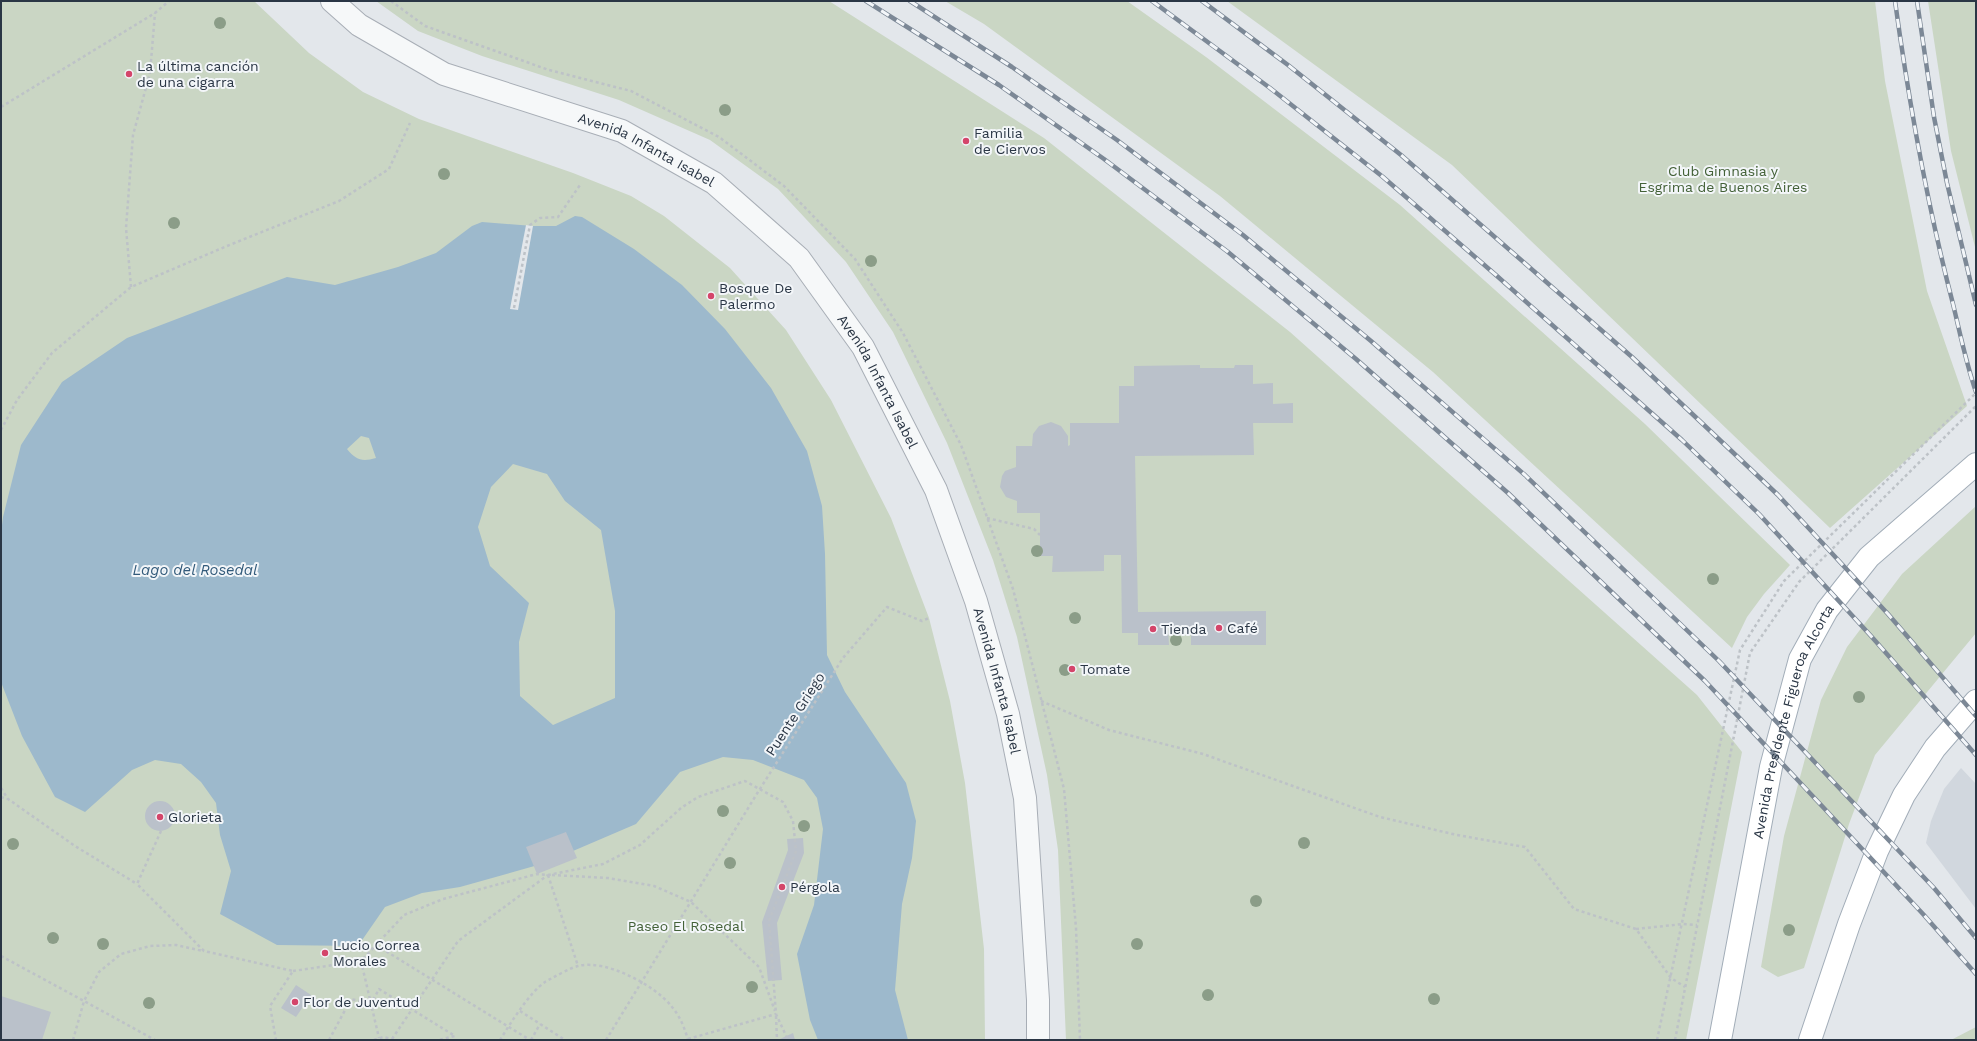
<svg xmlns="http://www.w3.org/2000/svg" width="1977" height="1041" font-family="'Work Sans',sans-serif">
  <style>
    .built { fill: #d1d7de }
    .green { fill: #cad6c4 }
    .water { fill: #9db9cc; fill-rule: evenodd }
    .pier { fill: #e3e7eb }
    .building { fill: #bac1ca }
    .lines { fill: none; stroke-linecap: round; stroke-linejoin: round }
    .minor-casing { stroke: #a8aeb6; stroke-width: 24 }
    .major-casing { stroke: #a2adb8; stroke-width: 24 }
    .path { stroke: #bdc2c7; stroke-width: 2.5; stroke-dasharray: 3 3; stroke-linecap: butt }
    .minor { stroke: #f6f8f9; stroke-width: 22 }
    .major { stroke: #fff; stroke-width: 22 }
    .rail-casing { stroke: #7c8896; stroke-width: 4.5 }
    .rail { stroke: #f3f6f9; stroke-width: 3; stroke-dasharray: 9; stroke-linecap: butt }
    .tree { fill: #8b9d88 }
    .poi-dot { fill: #d4456a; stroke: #f3f6f9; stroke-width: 1.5 }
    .labels { text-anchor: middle; stroke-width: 4; stroke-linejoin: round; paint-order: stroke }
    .poi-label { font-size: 14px; fill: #2a3645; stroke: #f3f6f9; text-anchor: start }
    .street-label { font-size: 14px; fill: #2a3645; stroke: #f3f6f9 }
    .park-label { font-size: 14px; fill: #436137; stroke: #f3f6f9 }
    .water-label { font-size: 15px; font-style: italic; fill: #325a7a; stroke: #f3f6f9 }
  </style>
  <rect width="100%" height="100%" fill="#e3e7eb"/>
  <path class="built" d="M1961,768L1976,784V909L1926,843L1931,821L1944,789Z"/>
  <path class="green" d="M1,1H254L309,53L363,92L419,119L573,173L631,196L664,216L730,268L786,330L831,400L891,518L929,618L950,701L965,783L984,949L985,1040H1Z
    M376,1H829L1044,138L1290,332L1697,695L1742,752L1686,1040H1066L1058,850L1047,775L1017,637L993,560L947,443L893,332L846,262L778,189L710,140L619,100L482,56L418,31Z
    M945,1H1127L1206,57L1400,205L1645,424L1790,565L1764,594L1747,617L1732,648L1433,372L1220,196L984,24Z
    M1227,1H1875L1885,81L1927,291L1967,406L1830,528L1452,165Z
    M1928,1H1976V251L1951,151Z
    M1976,506V633L1875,755L1849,824L1804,968L1778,977L1761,967L1784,836L1821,700L1847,647L1902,574Z
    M1976,1027V1040H1951Z"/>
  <path class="water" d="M575,216L582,217L634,249L682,285L725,329L771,388L807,451L822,506L825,554L827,655L845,692L906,783L916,821L912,858L902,904L895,990L908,1040H818L810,1020L797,954L814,905L823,829L817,798L804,780L753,760L723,757L680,772L636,824L545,863L460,887L422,893L385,907L358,946L277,945L220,914L231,871L220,835L216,803L201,782L181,764L155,760L132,770L85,812L55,797L22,736L1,682V533L3,517L21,445L62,382L127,338L287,277L335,285L398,267L436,253L472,226L482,222L533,226H556ZM361,436L369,438L376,458C362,462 356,460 347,449ZM513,464L547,474L565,501L601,530L615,611V698L553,725L520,696L519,642L529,603L490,566L478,527L491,487Z"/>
  <path class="pier" d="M526,225L533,226L518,310L510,309Z"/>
  <path class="building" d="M1200,365V368H1234L1235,365H1253V384L1273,383V404L1293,403V423H1253L1254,455L1135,456L1138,612L1266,611V645H1191V628H1168L1169,645H1138V633H1122L1121,555H1104V571L1052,572L1053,556H1040V513H1017V501L1006,497L1000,487L1002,476L1005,471L1016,467V446H1032L1033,434L1039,426L1051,422L1061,426L1068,436V446L1070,445V423H1119V386H1134V366Z
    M145 816a15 15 0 1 1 30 0a15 15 0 1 1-30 0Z
    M566,832L577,858L537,874L526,847Z
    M803,838L804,853L777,923L782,980L768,981L762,922L788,850L787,839Z
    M296,985L311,995L296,1017L281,1008Z
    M1,996L51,1012L42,1040H1Z
    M793,1033L795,1040H781L780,1039Z"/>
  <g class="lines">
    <g class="minor-casing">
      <g id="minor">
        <path id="s1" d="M332,1L359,25L444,74L622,131L714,183L799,258L863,347L936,490L976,601L1008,714L1025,798L1038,1000V1040"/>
      </g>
    </g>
    <g class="major-casing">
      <g id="major">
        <path id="s2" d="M1720,1040L1771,767L1800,659L1827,610L1869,557L1976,464"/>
        <path d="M1810,1040L1849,924L1877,851L1904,795L1935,748L1976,701"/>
      </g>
    </g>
    <path class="path" d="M391,1L425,26L549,70L631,91L719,137L784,186L855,259L903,333L961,445L1013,589L1064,789L1076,928L1080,1040
      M1,107L155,13L169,1
      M131,287L126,228L133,135L150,73L155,13
      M514,308L530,225L540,218L558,217L580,185
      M1,430L17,400L52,353L131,287L227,246L339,201L389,169L410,123
      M987,518L1034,529L1040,535
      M1041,701L1109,730L1203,754L1380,817L1457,835L1525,847L1574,909L1636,929L1671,978L1685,987
      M1,788L8,799L75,846L137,884
      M1,797L7,799
      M161,831L137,884L204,951L293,971L270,1006L276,1040
      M548,875L578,966
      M552,875L608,878L654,886L691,902L759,967L775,1011
      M1636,929L1683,924L1697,925
      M376,945L530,1040
      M1,956L84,1001L99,972L121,954L150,946L176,945L203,951
      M361,961L379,1038
      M293,971L361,961L404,915L443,899L537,874L548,875L603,864L640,845L681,808L698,797L745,781L783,802L793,821L796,851L769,921L776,1014L788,1040
      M520,1011L565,1040
      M776,1016L777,1040
      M392,1039L458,941L548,875
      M688,1039L776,1014
      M73,1040L84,1001L155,1040
      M329,1040L351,999L371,1004L379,989L455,1036L439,1040
      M374,1040L383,1037L392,1039
      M500,1040C510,1024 529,993 545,982C552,978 570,968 578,966C606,959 655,985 672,1007C680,1016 685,1029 688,1040
      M531,1040L540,1024
      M606,1040L758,792L843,658L887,607L922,621L929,618
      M1657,1040L1740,650L1784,581L1976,393
      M1675,1040L1750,653L1799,582L1976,406"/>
    <use href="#minor" class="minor"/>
    <use href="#major" class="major"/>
    <g class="rail-casing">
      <path id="rail" d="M866,1L999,85L1104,159L1228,252L1356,359L1508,493L1705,681L1923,914L1976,974
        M910,1L1012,67L1117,140L1243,235L1371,341L1525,475L1719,661L1934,888L1976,938
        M1152,1L1270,88L1383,177L1497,276L1682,440L1759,514L1871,636L1976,755
        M1202,1L1288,65L1401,155L1632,357L1778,495L1888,614L1976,716
        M1895,1C1909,103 1927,204 1953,304C1960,333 1966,363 1976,392
        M1917,1L1934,117L1947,183L1976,305"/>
    </g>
    <use href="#rail" class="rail"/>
  </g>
  <g class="tree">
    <circle cx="220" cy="23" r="6"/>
    <circle cx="725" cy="110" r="6"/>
    <circle cx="444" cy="174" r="6"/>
    <circle cx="174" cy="223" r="6"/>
    <circle cx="871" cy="261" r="6"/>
    <circle cx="1037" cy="551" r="6"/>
    <circle cx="1713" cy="579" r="6"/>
    <circle cx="1075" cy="618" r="6"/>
    <circle cx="1176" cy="640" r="6"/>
    <circle cx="1065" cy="670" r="6"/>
    <circle cx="1859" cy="697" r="6"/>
    <circle cx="723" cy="811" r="6"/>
    <circle cx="804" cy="826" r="6"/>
    <circle cx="1304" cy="843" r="6"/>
    <circle cx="13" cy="844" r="6"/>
    <circle cx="730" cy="863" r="6"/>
    <circle cx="1256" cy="901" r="6"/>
    <circle cx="1789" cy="930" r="6"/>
    <circle cx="53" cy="938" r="6"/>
    <circle cx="103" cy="944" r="6"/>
    <circle cx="1137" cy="944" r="6"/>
    <circle cx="752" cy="987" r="6"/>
    <circle cx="1208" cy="995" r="6"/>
    <circle cx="1434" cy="999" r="6"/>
    <circle cx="149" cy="1003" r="6"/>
  </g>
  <g class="poi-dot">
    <circle cx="129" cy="74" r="4"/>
    <circle cx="966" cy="141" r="4"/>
    <circle cx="711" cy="296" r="4"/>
    <circle cx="1219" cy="628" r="4"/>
    <circle cx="1153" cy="629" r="4"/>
    <circle cx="1072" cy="669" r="4"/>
    <circle cx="160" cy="817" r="4"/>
    <circle cx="782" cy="887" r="4"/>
    <circle cx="325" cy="953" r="4"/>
    <circle cx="295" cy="1002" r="4"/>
  </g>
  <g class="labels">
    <g class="poi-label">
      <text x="137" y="71">La última canción<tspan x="137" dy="16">de una cigarra</tspan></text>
      <text x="974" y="138">Familia<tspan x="974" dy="16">de Ciervos</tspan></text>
      <text x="719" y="293">Bosque De<tspan x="719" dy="16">Palermo</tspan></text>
      <text x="1227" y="633">Café</text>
      <text x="1161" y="634">Tienda</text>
      <text x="1080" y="674">Tomate</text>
      <text x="168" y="822">Glorieta</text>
      <text x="790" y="892">Pérgola</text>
      <text x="333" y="950">Lucio Correa<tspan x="333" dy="16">Morales</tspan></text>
      <text x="303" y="1007">Flor de Juventud</text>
    </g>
    <g class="street-label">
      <text dy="5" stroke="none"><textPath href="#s1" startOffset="351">Avenida Infanta Isabel</textPath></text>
      <text dy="5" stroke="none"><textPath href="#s1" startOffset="687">Avenida Infanta Isabel</textPath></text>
      <text dy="5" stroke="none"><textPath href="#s1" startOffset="1011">Avenida Infanta Isabel</textPath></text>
      <text transform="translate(795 714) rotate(-57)" y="5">Puente Griego</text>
      <text dy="5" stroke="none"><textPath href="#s2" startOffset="328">Avenida Presidente Figueroa Alcorta</textPath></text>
    </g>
    <g class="park-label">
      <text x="1723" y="176">Club Gimnasia y<tspan x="1723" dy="16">Esgrima de Buenos Aires</tspan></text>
      <text x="686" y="931">Paseo El Rosedal</text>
    </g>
    <g class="water-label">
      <text x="195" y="575">Lago del Rosedal</text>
    </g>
  </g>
  <rect width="1977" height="1041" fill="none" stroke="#2a3645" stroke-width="4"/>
</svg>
